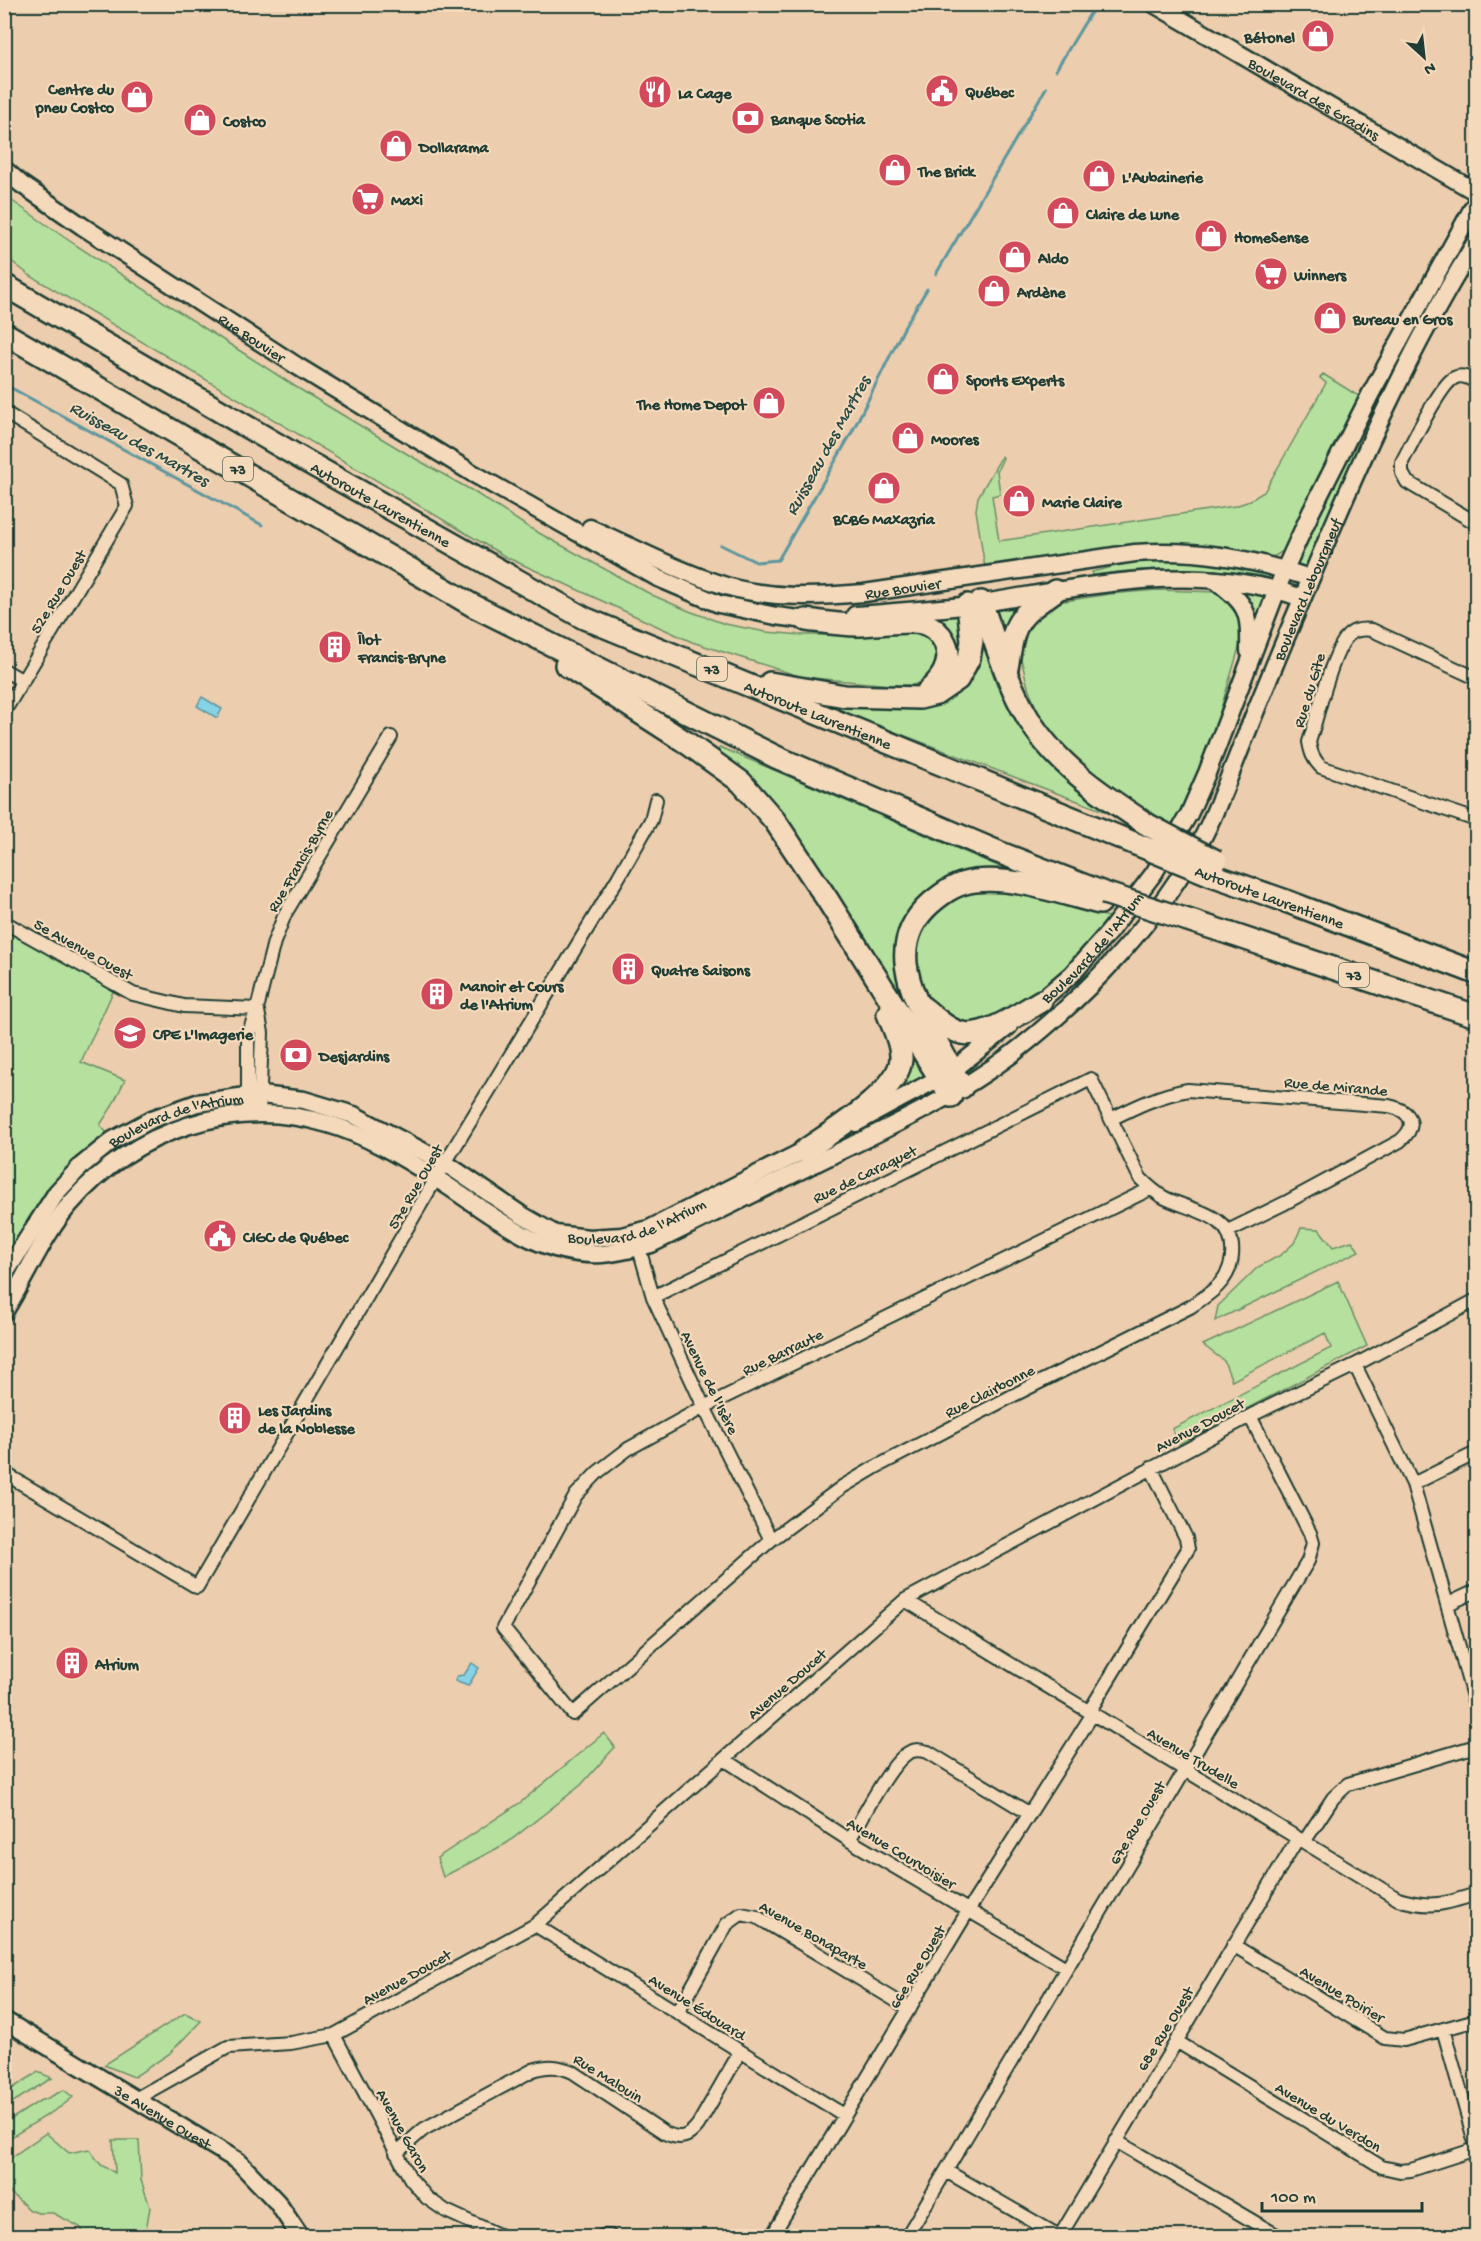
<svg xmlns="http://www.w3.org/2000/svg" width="1481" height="2241" font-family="'Gochi Hand',sans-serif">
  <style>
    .green { fill: #b6e09d; stroke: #6a8e68; stroke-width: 1.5 }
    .water { fill: #86d2e6; stroke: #5d969f; stroke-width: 1.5 }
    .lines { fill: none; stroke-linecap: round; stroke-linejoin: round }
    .stream { stroke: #5d969f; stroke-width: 3 }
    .street-casing { stroke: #1f3d34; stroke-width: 16 }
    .secondary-casing { stroke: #1f3d34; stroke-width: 21 }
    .highway-casing { stroke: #1f3d34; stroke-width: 26 }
    .street { stroke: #f4d9bb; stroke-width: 12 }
    .secondary { stroke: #f4d9bb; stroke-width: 16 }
    .highway { stroke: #f4d9bb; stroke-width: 21 }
    .highway-bridge-casing { stroke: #1f3d34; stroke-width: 26; stroke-linecap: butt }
    .highway-bridge { stroke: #f4d9bb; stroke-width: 21 }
    .labels { text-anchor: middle; stroke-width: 4.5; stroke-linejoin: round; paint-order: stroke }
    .shield { fill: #f4d9bb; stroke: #5f6c5c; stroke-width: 1.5 }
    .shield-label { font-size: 15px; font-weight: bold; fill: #1f3d34 }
    .poi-label { font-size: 16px; font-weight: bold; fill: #1f3d34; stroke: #f4d9bb; text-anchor: start }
    .street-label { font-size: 16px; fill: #1f3d34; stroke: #f4d9bb }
    .water-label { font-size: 18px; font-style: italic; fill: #294c46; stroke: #f4d9bb }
  </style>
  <rect width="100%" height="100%" fill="#eccdad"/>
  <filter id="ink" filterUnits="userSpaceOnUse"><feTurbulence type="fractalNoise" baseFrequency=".0167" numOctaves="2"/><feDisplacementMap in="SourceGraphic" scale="12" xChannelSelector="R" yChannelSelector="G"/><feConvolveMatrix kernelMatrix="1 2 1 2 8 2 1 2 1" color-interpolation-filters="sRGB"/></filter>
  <g filter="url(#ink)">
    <path class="green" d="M5,196L74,244L296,387L409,455L471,490L528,527L652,595L689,611L725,624L766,632L802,635H849L905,629L929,635L938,651V661L934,672L926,680L913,685H891L802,677L692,642L506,557L29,275L5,256Z
      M1323,374L1360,397L1283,551L1275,556L1270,557L1215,547L1153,544L985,568L976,510L978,497L1002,456L1003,458L997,471L1000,494L992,496L999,541L1235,506L1247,502L1264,492L1326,383L1320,378Z
      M1377,395L1380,397L1306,567L1297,564Z
      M1149,558L1193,559L1270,573L1268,579C1210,565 1152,567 1093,575L1092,572Z
      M1157,590L1217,592L1230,600L1242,619L1241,641L1214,732L1193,785L1172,830L1097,782L1049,733L1037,710L1028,687L1018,647L1020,635L1045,604L1110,594Z
      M1246,590L1263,593L1262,598L1268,600L1261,618L1255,617L1244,596Z
      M1019,603L1021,606L1003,636L993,608Z
      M962,611L967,639L959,660L938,619L939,616Z
      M984,647L997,686L1025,732L1105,807L1104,811L826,706L825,702C860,705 895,710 930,706L980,648Z
      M720,747L1014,873L917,909L915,1013L909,1017L807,848L791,826L716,754Z
      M1004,887L1112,918L1068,967L1033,994L987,1026H960L925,999L913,967L917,932L954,893Z
      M5,922L116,985L81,1062L125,1080L111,1108L100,1125L113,1140L81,1166L5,1274Z
      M912,1057H914L927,1072L924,1074L926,1077L903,1088L901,1082Z
      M1301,1228L1319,1229L1333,1247L1352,1241L1359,1251L1215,1321L1218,1306L1258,1267L1281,1255L1294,1243Z
      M1338,1281L1367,1346L1179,1444L1172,1429L1331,1348L1325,1333L1232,1381L1224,1361L1203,1345Z
      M604,1733L615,1747L581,1785L507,1843L443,1877L437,1858L521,1802Z
      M185,2013L201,2021L169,2054L134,2077L104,2065Z
      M38,2072L52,2078L5,2107V2093Z
      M64,2090L73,2097L62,2106L5,2141V2123L41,2100H44Z
      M46,2133L69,2153L89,2149L101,2165L115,2173L113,2140H139L141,2180L150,2207L146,2230L152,2236H86L80,2227L53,2213H38L30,2210L5,2188V2162Z"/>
    <path class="water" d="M202,697L222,709L217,718L197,706Z
      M472,1663L479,1668L468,1686L455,1681L457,1676L464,1675Z"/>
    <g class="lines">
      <path class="stream" d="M1056,70L1096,4
        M936,274L1046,88
        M4,384L262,525
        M721,545L756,562L778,560L851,434L905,326L927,289"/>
      <g class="street-casing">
        <path id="street" d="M1476,382C1469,378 1462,374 1454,378C1440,385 1411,445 1402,462V473L1407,482L1476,523
          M4,412L121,484L127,506L4,712
          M4,670L23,681
          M1476,678L1372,630C1364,629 1356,629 1350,634C1333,646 1317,719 1309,742C1311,753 1313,759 1321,767L1476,820
          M4,922L133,994L184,1006L257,1009
          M258,1011L262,1033L259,1114
          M248,1116V1035L257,1009L274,942L285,914L391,737
          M1111,1119C1137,1106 1160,1095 1188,1090L1389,1106C1411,1111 1419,1125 1400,1141L1285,1203L1228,1231
          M637,1241L653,1297L704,1407L771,1540
          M653,1297L1091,1079L1140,1178C1148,1186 1155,1193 1165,1198C1194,1212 1236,1214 1232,1256C1230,1281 1210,1294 1190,1307L1014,1395L874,1468L842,1487L771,1540L573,1714L503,1628L576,1495L598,1472L628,1449L704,1407L1150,1189
          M1355,1365L1413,1484L1476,1707
          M4,1473L197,1587L445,1163L618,878L651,820L656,800
          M1413,1484L1476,1453
          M905,1600L1398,1899C1430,1909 1446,1904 1476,1894
          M1448,1604L1476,1591
          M1089,1712L1188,1549L1186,1538L1151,1468
          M724,1759L849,1840L1066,1968
          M849,1840C861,1821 891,1760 910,1752C916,1749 921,1750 928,1752L1030,1814
          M1304,1842L1333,1798L1348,1784L1476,1746
          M535,1925L844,2115
          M1233,1945L1385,2038L1404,2040L1476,2020
          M678,2012L727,1924L741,1914L757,1917L910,2009
          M1443,2029L1476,2146
          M334,2035L410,2178L427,2198L446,2211L501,2236
          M1176,2041L1382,2167L1400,2171L1411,2170L1476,2149
          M137,2098L228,2047L291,2043L334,2035L535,1925L905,1600L1250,1416L1355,1365L1476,1300
          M1116,2141L1278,2236
          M396,2153L424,2129L533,2070C549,2065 558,2066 573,2072L665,2133C680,2140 688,2138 698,2125L740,2052
          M946,2171L1059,2236
          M603,2236H610
          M772,2236L968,1911L1092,1715
          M907,2236C1041,2012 1176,1787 1308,1561L1313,1543L1310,1533L1250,1416
          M1060,2236L1298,1838"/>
      </g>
      <g class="secondary-casing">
        <g id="secondary">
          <path id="s1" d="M1154,4L1476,192"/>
          <path id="s2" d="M4,169L21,184L82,226L297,366L474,474L658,578L719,604L776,616L806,620L817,619"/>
          <path id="s3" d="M590,528C635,548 679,572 726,586C771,599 818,597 864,593L1135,553C1197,549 1251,558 1310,578"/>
          <path d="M1215,580C1247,605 1250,610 1249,651"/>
          <path d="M855,615C893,612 931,610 969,605C1079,589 1193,558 1302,598"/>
          <path id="s4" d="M1031,1009L1072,974L1109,932L1154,873L1189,814L1207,773L1285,569L1311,512L1371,393L1476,202"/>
          <path d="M856,1123L952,1071L1009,1026"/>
          <path id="s5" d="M4,1275L57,1192L81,1166L113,1140L152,1119L197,1103L246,1096L261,1095L304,1100L354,1115L445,1163L520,1214L555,1234L589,1238L622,1236L649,1229L815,1145"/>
          <path id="s6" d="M4,1312C25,1279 45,1232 70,1204C134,1130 233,1096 328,1124C366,1135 403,1157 437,1179C488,1211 537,1258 602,1254C619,1253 635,1248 651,1244C710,1215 769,1186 828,1157C892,1126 955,1097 1012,1054C1086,997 1160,919 1204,835C1220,803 1232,769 1246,735C1267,682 1289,630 1311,578C1359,463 1410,348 1476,242"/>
          <path id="s7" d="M4,2020L238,2161L277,2202L300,2236"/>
        </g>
      </g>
      <g class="highway-casing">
        <g id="highway">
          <path id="s8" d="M4,285L304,460L584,618L1136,844"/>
          <path d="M4,333L472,605L776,757L998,852L1104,893"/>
          <path d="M981,602C995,641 1007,683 1028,718C1056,765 1104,796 1148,825"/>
          <path d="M806,620C823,622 840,625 857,625C872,625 910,620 922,623C930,625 936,630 941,636C956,657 945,677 927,692"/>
          <path d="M566,665L687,743L741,782L775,821L827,899L951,1096"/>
          <path d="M1007,668C1015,620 1015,619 1055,591"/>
          <path d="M770,683L845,696L920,698L936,694L958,679L969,658L972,641L968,605"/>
          <path d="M1209,874L1286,901L1476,973"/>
          <path d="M1231,934L1476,1016"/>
          <path d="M922,1007C934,1016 947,1030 962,1033C986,1038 1020,1013 1041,1001"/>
          <path d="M962,1087C951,1069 941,1050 931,1031C909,988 887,942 931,903C944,892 957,883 975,881C1014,876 1062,894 1100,903"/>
          <path d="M804,1151C831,1132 899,1092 901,1059C902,1044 893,1027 888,1014"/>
        </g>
      </g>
      <use href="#street" class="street"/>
      <use href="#secondary" class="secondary"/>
      <use href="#highway" class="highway"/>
      <g class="highway-bridge-casing">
        <path id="highway-bridge" d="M1148,825L1216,861
          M1136,844L1209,874
          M1104,893L1231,934"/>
      </g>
      <use href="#highway-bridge" class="highway-bridge"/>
    </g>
  </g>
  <defs>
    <g id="shop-disc" transform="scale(1.725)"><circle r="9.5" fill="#d1495b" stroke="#f4d9bb"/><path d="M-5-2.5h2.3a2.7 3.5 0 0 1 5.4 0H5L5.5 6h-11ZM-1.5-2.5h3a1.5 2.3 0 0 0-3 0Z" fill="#fff"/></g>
    <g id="civic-disc" transform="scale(1.725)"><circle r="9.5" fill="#d1495b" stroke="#f4d9bb"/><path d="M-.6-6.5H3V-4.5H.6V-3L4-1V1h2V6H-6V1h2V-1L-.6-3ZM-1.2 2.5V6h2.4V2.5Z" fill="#fff"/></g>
    <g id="restaurant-disc" transform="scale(1.725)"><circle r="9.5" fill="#d1495b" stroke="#f4d9bb"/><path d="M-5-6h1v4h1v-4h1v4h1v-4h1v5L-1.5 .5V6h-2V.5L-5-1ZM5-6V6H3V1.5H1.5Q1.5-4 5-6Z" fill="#fff"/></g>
    <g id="bank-disc" transform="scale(1.725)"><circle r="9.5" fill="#d1495b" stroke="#f4d9bb"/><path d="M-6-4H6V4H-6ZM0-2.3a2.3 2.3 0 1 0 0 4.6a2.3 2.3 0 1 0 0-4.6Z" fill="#fff"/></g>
    <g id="supermarket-disc" transform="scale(1.725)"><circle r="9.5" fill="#d1495b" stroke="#f4d9bb"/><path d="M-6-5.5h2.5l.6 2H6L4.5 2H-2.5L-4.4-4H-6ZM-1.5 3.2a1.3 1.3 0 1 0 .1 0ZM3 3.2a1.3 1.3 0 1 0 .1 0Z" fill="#fff"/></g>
    <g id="building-disc" transform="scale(1.725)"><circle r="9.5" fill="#d1495b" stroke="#f4d9bb"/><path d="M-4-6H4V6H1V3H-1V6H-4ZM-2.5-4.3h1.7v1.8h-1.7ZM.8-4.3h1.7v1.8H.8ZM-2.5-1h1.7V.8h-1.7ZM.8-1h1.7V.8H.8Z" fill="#fff"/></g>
    <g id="school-disc" transform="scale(1.725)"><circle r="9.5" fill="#d1495b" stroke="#f4d9bb"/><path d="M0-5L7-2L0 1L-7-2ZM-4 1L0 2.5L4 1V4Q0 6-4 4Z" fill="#fff"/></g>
  </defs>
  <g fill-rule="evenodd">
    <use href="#shop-disc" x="1318" y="36"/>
    <use href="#civic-disc" x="942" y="91"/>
    <use href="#restaurant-disc" x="655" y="92"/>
    <use href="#shop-disc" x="137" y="97"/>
    <use href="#bank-disc" x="748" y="118"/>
    <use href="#shop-disc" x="200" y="120"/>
    <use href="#shop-disc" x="396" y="146"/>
    <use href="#shop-disc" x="895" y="170"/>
    <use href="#shop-disc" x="1099" y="176"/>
    <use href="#supermarket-disc" x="368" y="199"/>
    <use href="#shop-disc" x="1063" y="213"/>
    <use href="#shop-disc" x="1211" y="236"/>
    <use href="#shop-disc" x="1015" y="257"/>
    <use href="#supermarket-disc" x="1271" y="274"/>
    <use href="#shop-disc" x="994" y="291"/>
    <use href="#shop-disc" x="1330" y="318"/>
    <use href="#shop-disc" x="943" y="379"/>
    <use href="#shop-disc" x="769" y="403"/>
    <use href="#shop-disc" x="908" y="438"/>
    <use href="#shop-disc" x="884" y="488"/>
    <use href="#shop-disc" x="1019" y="501"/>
    <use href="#building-disc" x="335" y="647"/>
    <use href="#building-disc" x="628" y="969"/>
    <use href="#building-disc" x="437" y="994"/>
    <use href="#school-disc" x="130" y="1033"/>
    <use href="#bank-disc" x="296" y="1055"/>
    <use href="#civic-disc" x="220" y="1236"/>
    <use href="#building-disc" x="235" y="1418"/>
    <use href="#building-disc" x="72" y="1663"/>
  </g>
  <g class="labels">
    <g class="shield">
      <rect x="223" y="457" width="30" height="24" rx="4.5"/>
      <rect x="697" y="657" width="30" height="24" rx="4.5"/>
      <rect x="1339" y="963" width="30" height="24" rx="4.5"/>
    </g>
    <g class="shield-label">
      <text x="238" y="474">73</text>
      <text x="712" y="674">73</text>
      <text x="1354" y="980">73</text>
    </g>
    <g class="poi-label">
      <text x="1295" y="42" text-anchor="end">Bétonel</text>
      <text x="114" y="94" text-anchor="end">Centre du<tspan x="114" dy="18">pneu Costco</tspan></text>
      <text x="965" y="97">Québec</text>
      <text x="678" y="98">La Cage</text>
      <text x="771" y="124">Banque Scotia</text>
      <text x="223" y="126">Costco</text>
      <text x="419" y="152">Dollarama</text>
      <text x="918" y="176">The Brick</text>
      <text x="1122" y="182">L'Aubainerie</text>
      <text x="391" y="205">Maxi</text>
      <text x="1086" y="219">Claire de Lune</text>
      <text x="1234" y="242">HomeSense</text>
      <text x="1038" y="263">Aldo</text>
      <text x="1294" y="280">Winners</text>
      <text x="1017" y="297">Ardène</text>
      <text x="1353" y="324">Bureau en Gros</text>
      <text x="966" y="385">Sports Experts</text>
      <text x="746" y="409" text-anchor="end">The Home Depot</text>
      <text x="931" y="444">Moores</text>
      <text x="1042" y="507">Marie Claire</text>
      <text x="884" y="524" text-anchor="middle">BCBG Maxazria</text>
      <text x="358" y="644">Îlot<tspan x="358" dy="18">Francis-Bryne</tspan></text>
      <text x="651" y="975">Quatre Saisons</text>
      <text x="460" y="991">Manoir et Cours<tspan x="460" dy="18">de l'Atrium</tspan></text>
      <text x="153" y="1039">CPE L'Imagerie</text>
      <text x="319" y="1061">Desjardins</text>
      <text x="243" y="1242">CIGC de Québec</text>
      <text x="258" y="1415">Les Jardins<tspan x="258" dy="18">de la Noblesse</tspan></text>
      <text x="95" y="1669">Atrium</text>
    </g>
    <g class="street-label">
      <text dy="6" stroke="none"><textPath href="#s1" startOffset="186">Boulevard des Gradins</textPath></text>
      <text dy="6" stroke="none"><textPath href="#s2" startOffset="300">Rue Bouvier</textPath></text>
      <text dy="6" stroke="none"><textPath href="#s8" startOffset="436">Autoroute Laurentienne</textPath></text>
      <text dy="6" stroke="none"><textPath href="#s3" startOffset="326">Rue Bouvier</textPath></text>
      <text dy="6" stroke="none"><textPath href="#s6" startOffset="1738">Boulevard Lebourgneuf</textPath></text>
      <text transform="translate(57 591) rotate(-59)" y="6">52e Rue Ouest</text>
      <text transform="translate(1308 690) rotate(-73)" y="6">Rue du Gîte</text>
      <text dy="6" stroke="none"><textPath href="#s8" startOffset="922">Autoroute Laurentienne</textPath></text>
      <text transform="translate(299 860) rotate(-60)" y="6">Rue Francis-Byrne</text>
      <text transform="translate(1270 896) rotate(20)" y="6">Autoroute Laurentienne</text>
      <text dy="6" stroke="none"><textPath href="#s4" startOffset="87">Boulevard de l'Atrium</textPath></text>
      <text transform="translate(84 948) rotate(29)" y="6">5e Avenue Ouest</text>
      <text transform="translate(1336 1085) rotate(5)" y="6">Rue de Mirande</text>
      <text dy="6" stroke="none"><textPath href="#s5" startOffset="242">Boulevard de l'Atrium</textPath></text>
      <text transform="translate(864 1173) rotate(-26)" y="6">Rue de Caraquet</text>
      <text transform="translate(414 1186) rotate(-60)" y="6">57e Rue Ouest</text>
      <text dy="6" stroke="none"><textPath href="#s5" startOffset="746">Boulevard de l'Atrium</textPath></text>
      <text transform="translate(782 1351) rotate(-26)" y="6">Rue Barraute</text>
      <text transform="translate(711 1382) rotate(64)" y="6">Avenue de l'Isère</text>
      <text transform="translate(989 1390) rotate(-27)" y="6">Rue Clairbonne</text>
      <text transform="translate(1199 1424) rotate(-28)" y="6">Avenue Doucet</text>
      <text transform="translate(786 1683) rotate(-41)" y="6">Avenue Doucet</text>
      <text transform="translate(1194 1757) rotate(31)" y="6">Avenue Trudelle</text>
      <text transform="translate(1136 1822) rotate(-59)" y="6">67e Rue Ouest</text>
      <text transform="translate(902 1852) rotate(31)" y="6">Avenue Courvoisier</text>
      <text transform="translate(814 1934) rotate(30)" y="6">Avenue Bonaparte</text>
      <text transform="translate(916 1966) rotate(-59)" y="6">66e Rue Ouest</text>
      <text transform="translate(406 1976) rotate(-29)" y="6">Avenue Doucet</text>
      <text transform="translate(1343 1993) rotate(31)" y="6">Avenue Poirier</text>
      <text transform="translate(698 2006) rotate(32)" y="6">Avenue Édouard</text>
      <text transform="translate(1164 2028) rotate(-59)" y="6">68e Rue Ouest</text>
      <text transform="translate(609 2077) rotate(32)" y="6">Rue Malouin</text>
      <text dy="6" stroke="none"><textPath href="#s7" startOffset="186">3e Avenue Ouest</textPath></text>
      <text transform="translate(1329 2116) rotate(31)" y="6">Avenue du Verdon</text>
      <text transform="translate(404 2130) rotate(61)" y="6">Avenue Garon</text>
    </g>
    <g class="water-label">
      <text transform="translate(140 443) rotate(29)" y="6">Ruisseau des Martres</text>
      <text transform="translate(827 445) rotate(-61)" y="6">Ruisseau des Martres</text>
    </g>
  </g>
  <rect width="1481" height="2241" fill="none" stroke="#f4d9bb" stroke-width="24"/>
  <rect x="12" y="12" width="1457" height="2217" fill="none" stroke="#1f3d34" stroke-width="2" filter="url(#ink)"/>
  <g transform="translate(1424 57) rotate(153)" stroke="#f4d9bb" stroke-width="4.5" paint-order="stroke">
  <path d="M0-4.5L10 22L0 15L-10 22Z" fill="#1f3d34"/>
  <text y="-9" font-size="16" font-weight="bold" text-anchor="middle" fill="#1f3d34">N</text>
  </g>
  <path d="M1262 2202v9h160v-9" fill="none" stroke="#1f3d34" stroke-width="3"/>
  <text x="1271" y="2202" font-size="18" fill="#1f3d34" stroke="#f4d9bb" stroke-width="4.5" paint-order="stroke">100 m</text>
</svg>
